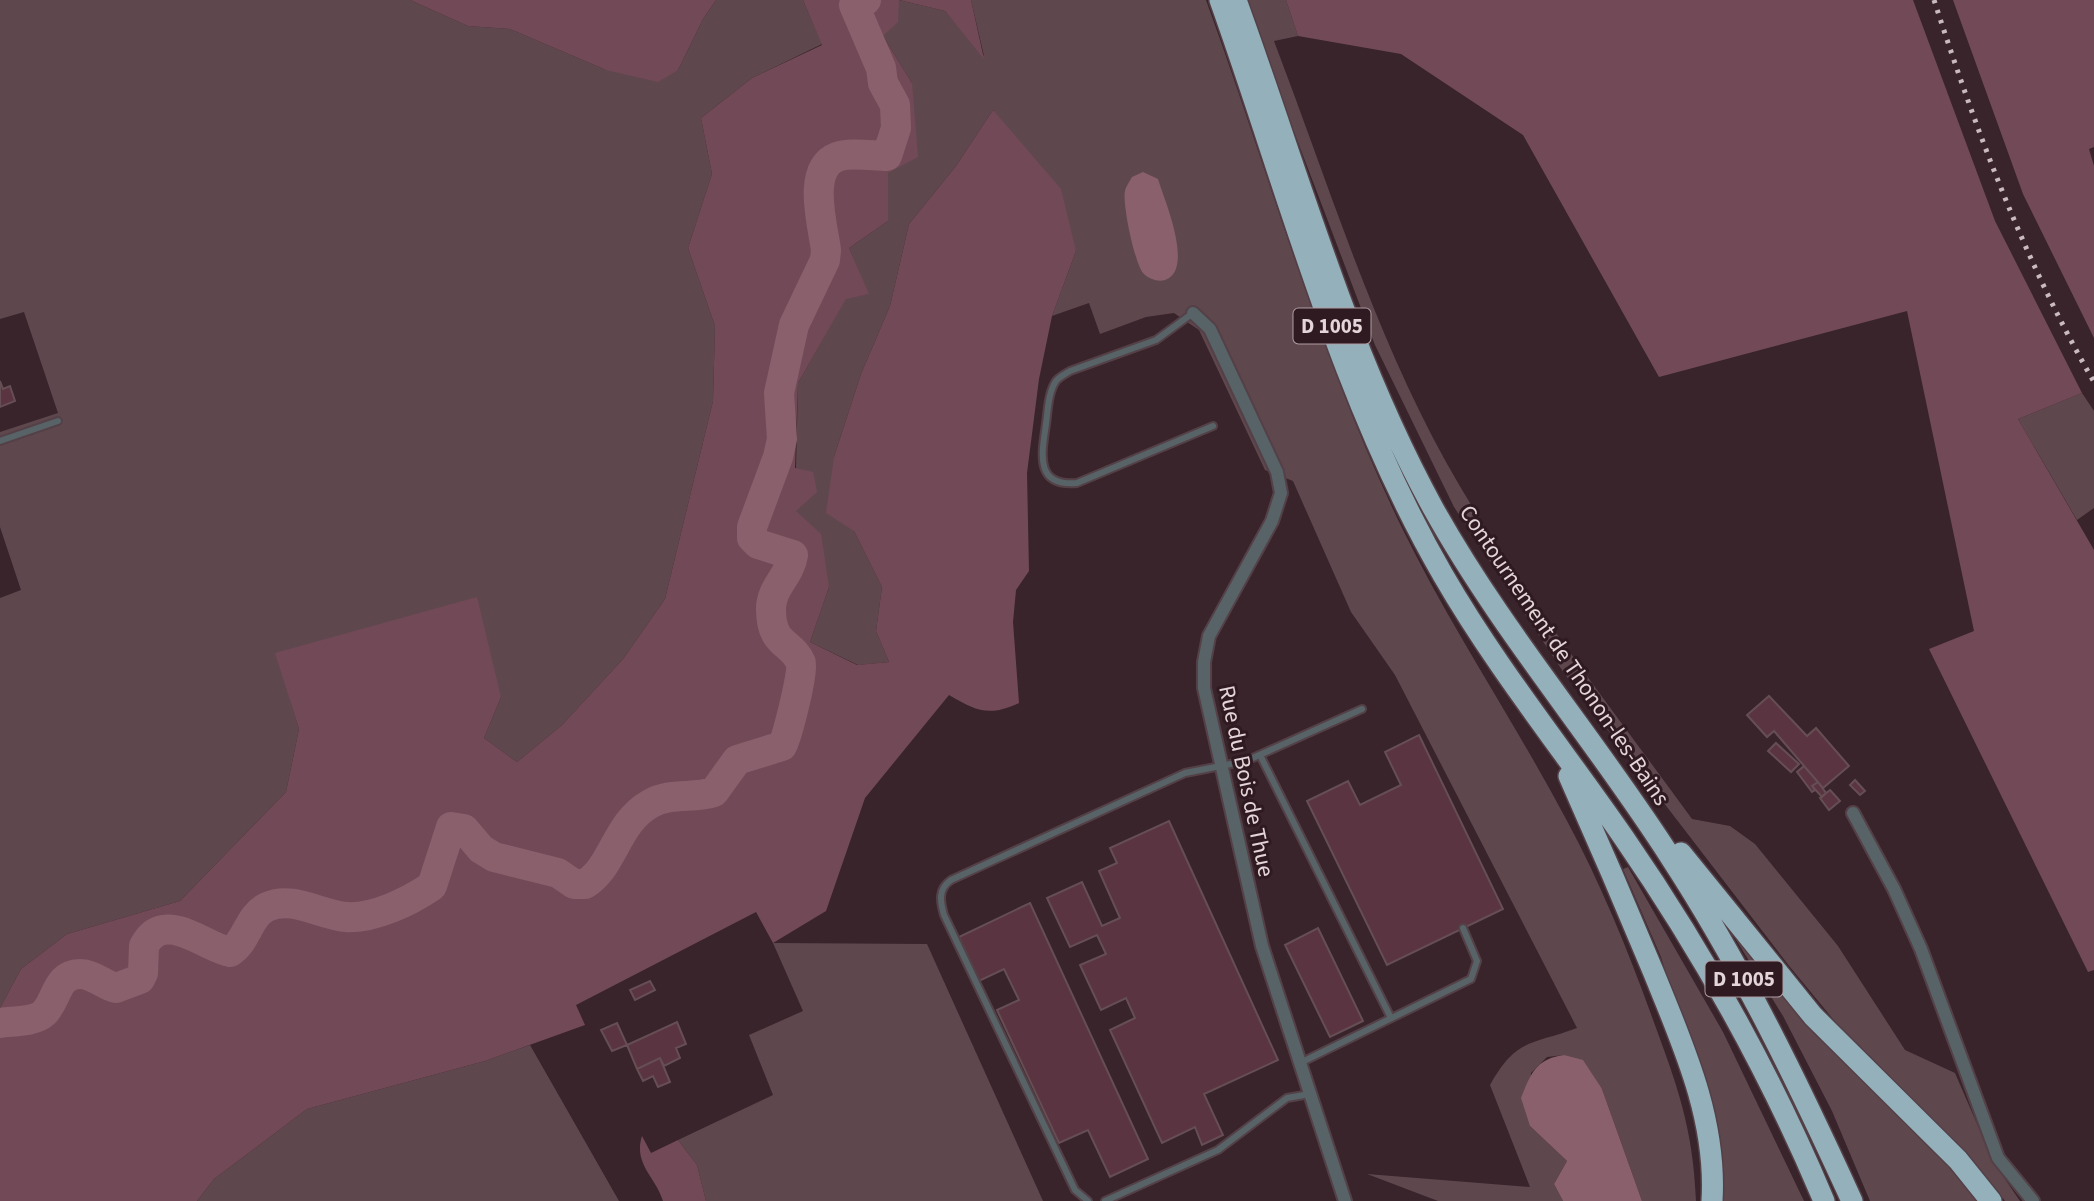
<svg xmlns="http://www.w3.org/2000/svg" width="2094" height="1201" font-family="'Source Sans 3',sans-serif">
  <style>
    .green { fill: #5f474e }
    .forest { fill: #724a57 }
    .water { fill: #8a606d }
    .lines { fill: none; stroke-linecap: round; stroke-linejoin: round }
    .river { stroke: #8a606d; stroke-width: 30 }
    .building { fill: #5a3541; stroke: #664e55; stroke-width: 2 }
    .lane-casing { stroke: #544047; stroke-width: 10 }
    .street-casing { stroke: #544047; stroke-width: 16 }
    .highway-casing { stroke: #544047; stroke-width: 24 }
    .lane { stroke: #576367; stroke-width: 6 }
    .street { stroke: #576367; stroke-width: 12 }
    .highway { stroke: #93b0bb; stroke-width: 21 }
    .rail { stroke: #cabbbf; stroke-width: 5; stroke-dasharray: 3.5 7; stroke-linecap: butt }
    .labels { text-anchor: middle; stroke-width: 6; stroke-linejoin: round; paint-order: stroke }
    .shield { fill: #2f1a21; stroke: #ae9da2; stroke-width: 2 }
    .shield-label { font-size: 21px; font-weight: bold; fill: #e4d5d9 }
    .street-label { font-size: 23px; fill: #e4d5d9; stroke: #2f1a21 }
  </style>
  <rect width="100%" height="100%" fill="#39242b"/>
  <path class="green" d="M0,0H410L468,26L510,29L606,70H678L703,19L716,0H803L822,44L752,78L701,118L712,174L688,248L715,326L713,401L665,599L623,659L562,725L517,762L484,738L501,697L276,653L299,729L286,792L180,901L67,934L21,969L0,1008V598L21,590L0,527V432L58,413L24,312L0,319Z
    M899,0L945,11L984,56L971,0H1206C1270,176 1320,359 1402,528C1451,628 1514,721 1566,819C1600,882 1628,950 1652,1017C1677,1085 1693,1127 1696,1201H1642L1602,1089L1564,1055L1547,1057L1531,1073L1530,1126L1567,1161L1554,1184L1563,1201H1438L1367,1174L1530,1187L1490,1085C1517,1037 1532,1045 1577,1028L1395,675L1351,612L1293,481L1265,470L1199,330L1174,313L1146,317L1100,334L1089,303L1052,316L1076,251L993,110L956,166L909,224L890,306L861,374L834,457L854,531L882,587L876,631L889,662L858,665L810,642L829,587L795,511L798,383L846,298L868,294L849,248L888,221V173L912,83L883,36Z
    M1244,0H1286L1298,36L1274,41C1328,182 1373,330 1446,462C1517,588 1607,702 1692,819L1730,826L1755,844L1838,946L1905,1050L1955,1073L1994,1163L2020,1201H2005L1971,1158L1847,1036L1790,967L1564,673L1454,507L1375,345Z
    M2082,393L2094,411V508L2077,520L2018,419Z
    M1628,867L1723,1032L1804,1201H1718L1687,1043L1661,957L1623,869Z
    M1727,925L1954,1167L1982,1201H1870L1832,1111L1783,1016Z
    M773,943L927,944L1043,1201H706L697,1165L678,1140L773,1095L749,1035L803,1011Z
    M530,1045L619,1201H197L214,1179L307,1109L485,1061Z"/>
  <path class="forest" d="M410,0H716L703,19L678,70L658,82L606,70L510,29L468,26Z
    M803,0H971L984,59L945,11L899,0L898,22L883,36L912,83L918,157L888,173V221L849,248L869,294L846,299L798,383L795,468L813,472L817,492L796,511L821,534L829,587L810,642L857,665L889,662L876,631L882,587L854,531L826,513L834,457L861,374L890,306L909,224L956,166L993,110L1061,189L1076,251L1052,316L1039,379L1027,473L1029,571L1016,590L1013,622L1019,703C989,717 976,711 949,695L865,798L826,911L773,943L756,912L576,1005L585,1025L485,1061L307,1109L214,1179L197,1201H0V1008L21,969L67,934L180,901L286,792L299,729L275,653L477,597L501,697L484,738L517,762L562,725L623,659L665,599L713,401L715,326L688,248L712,174L701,118L752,78L822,45Z
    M1286,0H1913L1995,221L2082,393L2018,419L2094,550V970L2088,972L1929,649L1974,631L1907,311L1659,377L1523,135L1401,54L1298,36Z
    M1953,0H2094V147L2089,149L2094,166V338L2023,194Z
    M642,1136L651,1153L678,1140L697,1165L706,1201H663C656,1177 633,1164 642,1136Z"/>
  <path class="water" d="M1143,172L1158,179C1164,199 1195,270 1165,280C1158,282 1149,279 1144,274C1135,266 1122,203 1125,191C1126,186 1130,181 1132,177Z
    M1564,1055L1583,1060L1602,1089L1642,1201H1563L1554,1184L1567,1161L1530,1126L1521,1098C1531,1073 1536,1059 1564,1055Z"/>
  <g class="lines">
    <path class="river" d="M0,1023C12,1021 35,1022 44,1013C57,1001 56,974 80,974C93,974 104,985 116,988L140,979L143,973L144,946C164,908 204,947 230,952C247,942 248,916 267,907C293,895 320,915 346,917C374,919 410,901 432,886L451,827L464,829L481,849L494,857L558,873L574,884H585C614,866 616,823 650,804C670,792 693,799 714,792L737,760L782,746C787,738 804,670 801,663C792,641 771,647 771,609C771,587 790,576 793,555L758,544L752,538V527L778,457L782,439L779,393L794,325L825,260L826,250C823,226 806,169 837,157C850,152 873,156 887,156L896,128L895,105L883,83L881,68L854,5L866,0"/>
  </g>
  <path class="building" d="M0,381L3,389L10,386L15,401L0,407Z
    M1769,696L1807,736L1816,728L1849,766L1823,788L1774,731L1767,737L1747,715Z
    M1419,735L1503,909L1387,965L1307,801L1348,781L1360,805L1401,785L1385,752Z
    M1776,743L1799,764L1791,772L1768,751Z
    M1804,766L1818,782L1812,786L1815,790L1812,792L1797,772Z
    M1855,780L1865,791L1860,795L1850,785Z
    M1818,782L1826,793L1822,797L1812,786Z
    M1830,790L1840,801L1829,810L1820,798Z
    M1169,821L1278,1060L1204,1094L1223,1135L1202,1145L1195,1127L1162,1143L1110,1030L1135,1018L1126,998L1101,1010L1080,965L1106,954L1097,935L1070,947L1047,898L1082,882L1102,926L1120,918L1099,871L1117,863L1110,848Z
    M1030,903L1148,1159L1110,1177L1088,1130L1059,1143L997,1010L1019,1000L1004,969L979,981L959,937Z
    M1318,928L1363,1021L1330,1037L1285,945Z
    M650,981L655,990L635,1000L630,990Z
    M677,1022L686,1044L676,1048L680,1058L664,1066L660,1058L637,1069L627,1045Z
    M617,1023L627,1045L612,1051L601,1030Z
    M660,1058L670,1082L658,1087L653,1076L643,1081L637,1069Z"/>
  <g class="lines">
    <g class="lane-casing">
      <path id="lane" d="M1193,313L1156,340L1070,371C1065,374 1059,377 1056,381C1048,393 1048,410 1046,424C1042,453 1034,487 1077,483L1213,426
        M0,441L58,421
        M1260,755L1391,1018
        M1300,1063L1471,979L1477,961L1463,928
        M1088,1201L1075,1190L944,915C940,901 938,889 951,880L1185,773L1246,761L1362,709
        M1105,1201L1218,1150L1287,1098L1310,1094"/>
    </g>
    <g class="street-casing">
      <path id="street" d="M1193,313L1210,329L1277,472L1281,493L1272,521L1209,636L1204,662V688L1262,946L1345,1201
        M1853,813L1894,889L1921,949L1998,1158L2033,1201"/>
    </g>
    <g class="highway-casing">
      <path id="highway" d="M1220,0C1289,193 1340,397 1443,575C1496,667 1564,751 1624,838C1702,951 1771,1075 1824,1201
        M1236,0C1298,170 1346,349 1433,508C1502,632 1595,739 1671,858C1742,967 1798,1083 1852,1201
        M1569,776C1598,841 1626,906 1653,971C1683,1045 1717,1119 1712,1201
        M1681,853L1813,1016L1958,1160L1991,1201"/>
    </g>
    <use href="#lane" class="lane"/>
    <use href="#street" class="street"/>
    <use href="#highway" class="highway"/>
    <path class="rail" d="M1934,0C1976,130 2025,263 2094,382"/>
  </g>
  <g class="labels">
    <g class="shield">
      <rect x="1293.5" y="308.5" width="77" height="35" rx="5"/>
      <rect x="1705.5" y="961.5" width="77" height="35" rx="5"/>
    </g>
    <g class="shield-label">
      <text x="1332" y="333">D 1005</text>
      <text x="1744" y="986">D 1005</text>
    </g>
    <g class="street-label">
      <text transform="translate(1565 655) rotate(56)" y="8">Contournement de Thonon-les-Bains</text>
      <text transform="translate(1247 781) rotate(78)" y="8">Rue du Bois de Thue</text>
    </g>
  </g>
</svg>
